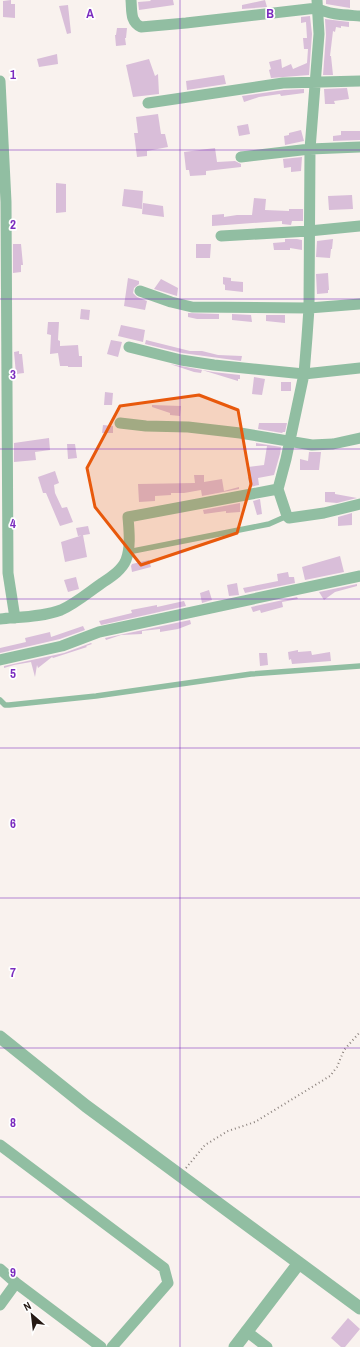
<svg xmlns="http://www.w3.org/2000/svg" width="360" height="1347" font-family="'Archivo Narrow',sans-serif">
  <style>
    .building { fill: #d9bed9 }
    .lines { fill: none; stroke-linecap: round; stroke-linejoin: round }
    .path { stroke: #8c837e; stroke-width: 2; stroke-dasharray: 1 3; stroke-linecap: butt }
    .service { stroke: #91bea2; stroke-width: 5.5 }
    .minor { stroke: #91bea2; stroke-width: 11 }
    .tertiary { stroke: #91bea2; stroke-width: 13 }
    .marked { fill: #e8590c; fill-opacity: 0.2; stroke: #e8590c; stroke-width: 3; stroke-linejoin: round }
    .grid { fill: none; stroke: #7b2cbf; stroke-width: 1; stroke-opacity: 0.55 }
    .grid-label { font-size: 13px; text-anchor: middle; font-weight: bold; fill: #7b2cbf; stroke: #fff; stroke-width: 3.5; stroke-linejoin: round; paint-order: stroke }
  </style>
  <rect width="100%" height="100%" fill="#f9f2ee"/>
  <path class="building" d="M11,0V4H15V18L3,17V1Z
    M150,0H173L174,5L139,10L138,2L151,1Z
    M265,0L267,7L242,9V5Z
    M326,0H350V8L326,4Z
    M68,5L71,33L67,34L59,6Z
    M310,16L312,34L309,75L271,78L269,70L271,69L269,62L281,59L282,68L291,64L293,69L307,63L308,49H304L303,38H307L306,22L301,23V17Z
    M325,19L349,22V27L341,26V28L336,27L335,32L333,31L330,56H331L333,75H323L326,35Z
    M117,28H127L126,38H125L126,45L116,46L115,35H116Z
    M57,54L58,64L39,67L37,59Z
    M149,59L155,76L158,74L159,94L133,97L126,65Z
    M224,75L226,84L187,90L186,81Z
    M347,88L349,99L334,101L335,104H325L324,89Z
    M304,89V93L281,96L280,94L259,97L244,102L242,96L284,90Z
    M158,114L161,134H165L168,147L147,151V156L137,157L134,133H138L136,117Z
    M248,124L250,134L239,136L237,126Z
    M301,130L304,141L285,145L284,136L289,135V133Z
    M341,131H360V140L333,141V136L341,135Z
    M215,148L217,162L235,161L241,164V167L206,171V175L190,176L189,170H186L184,152Z
    M302,157L301,171L291,172V167L284,168L283,159Z
    M56,183L66,184V212L56,213Z
    M124,189L143,191L142,209L122,206Z
    M352,195L353,209L329,210L328,196Z
    M254,198L266,199L265,210L289,211V209H303V221H292L291,225L282,224V221L212,226V215L224,214V217L237,215H252Z
    M143,203L163,206L164,217L142,214Z
    M285,239H297L302,240V250L290,248V250H274L273,243L285,242Z
    M333,239L332,249H331L330,258L316,257L317,241Z
    M13,244H21L23,265H21V272L13,273Z
    M196,244H211L210,258H196Z
    M328,273L329,290H328V293L317,294L316,274Z
    M223,277L231,278V281L243,282V292L225,290V285L223,284Z
    M128,278L139,281V284L134,288L133,293L137,297L147,301L145,310L124,306Z
    M161,279L178,288L177,296L154,289Z
    M81,309L90,310L89,320L80,319Z
    M188,313L219,314V319H197L188,317Z
    M232,314L251,315L252,322L232,320Z
    M266,315H285V323L266,321Z
    M48,322H59L58,340L60,341V346L78,345L79,356H82V367H68V366H60L58,353L50,354L51,335L47,334Z
    M121,325L145,330L143,342L118,336Z
    M111,340L122,342L118,357L107,354Z
    M146,340L190,351H202L218,355L242,356L241,361L182,353L145,344Z
    M19,351V354H22L24,373L16,374L14,352Z
    M170,364L213,372L240,375V379H238V381L202,370L201,373L194,372Z
    M254,377L265,379L262,395L252,394Z
    M281,382H291V391H281Z
    M105,392L113,393L112,405H104Z
    M152,405L181,406L180,416L170,415V413L152,407Z
    M259,423H287L285,432H283L282,433L258,429Z
    M103,425L113,426V433H102Z
    M49,438L50,450L35,452L36,460L14,462V443Z
    M256,443L281,447L280,454L274,475L258,478L259,485L250,487L248,477H250L248,467L264,465L267,446H256Z
    M67,444H75L77,458L68,459Z
    M309,452H321L319,470H300V459L308,461Z
    M55,471L59,483L54,485L55,493L62,508L67,507L73,522L60,526L46,493H43L38,477Z
    M194,475H204V482L222,479L224,491L239,487V489L202,496L201,490L184,493H171V495L155,496V501L139,502L138,484L195,483Z
    M325,492H335V494L357,498L337,503L325,502Z
    M260,499L262,514L257,515L253,501Z
    M240,503V512L226,513V511L204,514L203,510Z
    M352,513V525L338,526V517Z
    M88,526L90,534L78,536L76,528Z
    M83,535L87,557L65,562L61,542Z
    M340,556L344,572L305,580L302,567Z
    M149,560L151,567L132,572L131,566L132,564Z
    M288,572L289,577H294L295,583L245,593L243,588L278,581L277,574Z
    M76,577L79,589L68,592L64,580Z
    M237,583L239,595L229,596L227,585Z
    M357,584V586L335,592L324,600L319,592Z
    M209,590L212,600L202,603L200,593Z
    M297,597L298,599L282,602L283,607L261,613L260,610L253,612L251,607Z
    M184,601L186,606L101,625L99,621L132,613L131,610L157,605V607Z
    M190,620L191,624L178,629L160,632V629L142,631V634L121,635L106,640L105,638Z
    M83,626L85,630L60,639L0,653V648L26,642L25,638L50,632L51,637Z
    M91,643L92,644L86,646L87,647L53,658L52,657L38,668L37,665L35,677L31,662L14,665L4,668V666L64,653Z
    M298,650V652L311,651L312,655L330,652L331,661L292,664L291,659L289,660L288,652Z
    M259,653H267L268,665L260,666Z
    M348,1318L360,1329L345,1347H341L331,1338Z"/>
  <g class="lines">
    <path class="path" d="M186,1168L205,1145L228,1131L255,1122L330,1076L337,1067L344,1050L360,1032"/>
    <path class="service" d="M128,552L269,524L287,516
      M0,700L5,705H9L96,696L251,674L360,666"/>
    <path class="minor" d="M131,0C132,11 130,22 141,27L186,23L317,8C329,15 346,15 360,16
      M0,81L6,202L8,573L15,618
      M148,103L283,83L360,81
      M241,157L310,149L360,147
      M221,236L309,231L360,226
      M140,291L171,302L192,307L309,308L360,304
      M129,347L181,360L214,365L304,374L360,368
      M120,423L146,426L188,427L240,433L312,445L333,444L360,438
      M278,489L287,516L289,518L324,513L360,504
      M0,619C20,617 42,617 61,610C75,604 89,592 102,583C111,577 122,570 126,560C131,547 129,530 128,517L278,489L286,459L304,374L307,337L309,308L310,149L319,34L317,0
      M0,660L62,646L99,632L360,576
      M0,1145L164,1268L168,1283L112,1347
      M0,1269L16,1283L101,1347
      M0,1305L16,1283
      M246,1331L267,1347"/>
    <path class="tertiary" d="M0,1037L86,1106L360,1308
      M235,1347L299,1263"/>
  </g>
  <path class="marked" d="M199,395L238,410L251,484L237,533L141,565L95,507L87,468L120,406Z"/>
  <path class="grid" d="M180,0V1347M0,150H360M0,299H360M0,449H360M0,599H360M0,748H360M0,898H360M0,1048H360M0,1197H360"/>
  <g class="grid-label">
    <text x="90" y="18">A</text>
    <text x="270" y="18">B</text>
    <text x="13" y="79">1</text>
    <text x="13" y="229">2</text>
    <text x="13" y="379">3</text>
    <text x="13" y="528">4</text>
    <text x="13" y="678">5</text>
    <text x="13" y="828">6</text>
    <text x="13" y="977">7</text>
    <text x="13" y="1127">8</text>
    <text x="13" y="1277">9</text>
  </g>
  <g transform="translate(32 1315) rotate(332)" stroke="#ffffff" stroke-width="3" paint-order="stroke">
  <path d="M0-3L7 15L0 10L-7 15Z" fill="#261a14"/>
  <text y="-6" font-size="11" font-weight="bold" text-anchor="middle" fill="#261a14">N</text>
  </g>
</svg>
